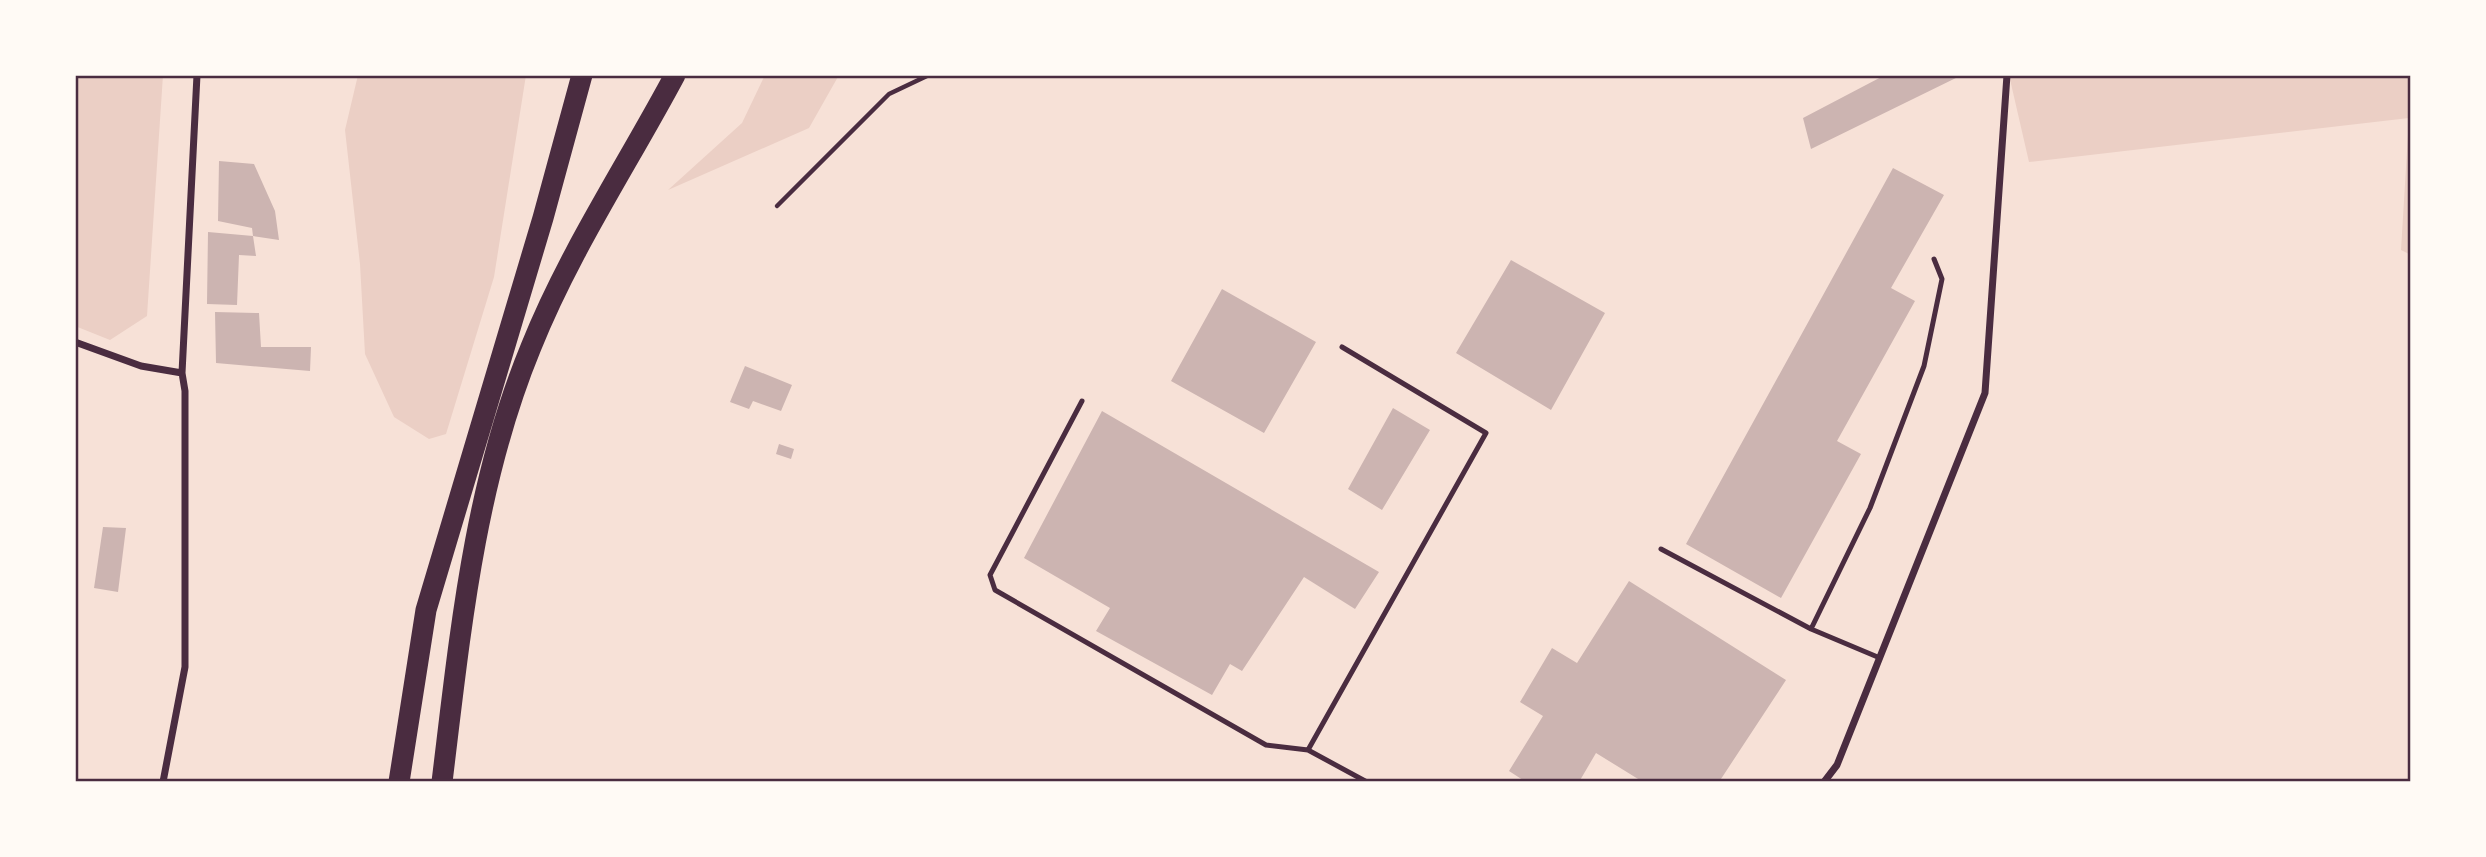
<svg xmlns="http://www.w3.org/2000/svg" width="2486" height="857" font-family="Rubik,sans-serif">
  <style>
    .green { fill: #ebcfc5 }
    .building { fill: #ccb4b1 }
    .lines { fill: none; stroke-linecap: round; stroke-linejoin: round }
    .path { stroke: #4a2c40; stroke-width: 4.5 }
    .service { stroke: #4a2c40; stroke-width: 5 }
    .minor { stroke: #4a2c40; stroke-width: 7 }
    .motorway { stroke: #4a2c40; stroke-width: 21 }
    .neatline { fill: none; stroke: #4a2c40; stroke-width: 2.5 }
  </style>
  <rect width="100%" height="100%" fill="#f7e1d7"/>
  <path class="green" d="M75,75H163L147,316L110,340L75,326Z
    M358,75H526L494,277L446,434L429,439L394,417L365,354L360,264L345,130Z
    M765,75H839L809,128L668,190L742,123Z
    M2009,75H2411V255L2401,250L2409,118L2029,162Z"/>
  <path class="building" d="M1885,75H1962L1811,149L1803,118Z
    M219,161L254,164L275,211L279,240L253,236L252,228L218,221Z
    M1893,168L1944,195L1891,288L1915,301L1837,441L1861,454L1781,598L1686,544Z
    M208,232L253,236L256,256L239,255L237,305L207,304Z
    M1511,260L1605,313L1551,410L1456,353Z
    M1222,289L1316,342L1264,433L1171,381Z
    M215,312L259,313L261,347H311L310,371L216,363Z
    M745,366L792,385L781,411L753,401L749,409L730,402Z
    M1393,408L1430,430L1382,510L1348,489Z
    M1102,411L1379,572L1355,609L1304,577L1242,671L1230,664L1212,695L1096,631L1110,608L1024,558Z
    M779,444L794,449L791,459L776,454Z
    M103,527L126,528L118,592L94,588Z
    M1629,581L1786,680L1719,782H1643L1596,753L1579,782H1526L1509,771L1543,716L1520,702L1552,648L1577,663Z"/>
  <g class="lines">
    <path class="path" d="M777,206L889,94L929,75"/>
    <path class="service" d="M1342,347L1486,433L1308,750L1367,782
      M1082,401L990,575L995,590L1266,745L1308,750
      M1661,549L1811,629L1880,658
      M1811,629L1870,508L1924,366L1942,279L1934,259"/>
    <path class="minor" d="M75,342L141,366L182,373
      M163,782L185,667V391L182,373L197,75
      M1824,782L1837,765L1985,393L2007,75"/>
    <path class="motorway" d="M399,782L426,610L543,218L582,75
      M442,782C460,635 474,485 531,347C569,252 627,165 675,75"/>
  </g>
  <rect width="2486" height="857" fill="none" stroke="#fffaf5" stroke-width="154"/>
  <rect x="77" y="77" width="2332" height="703" class="neatline"/>
</svg>
